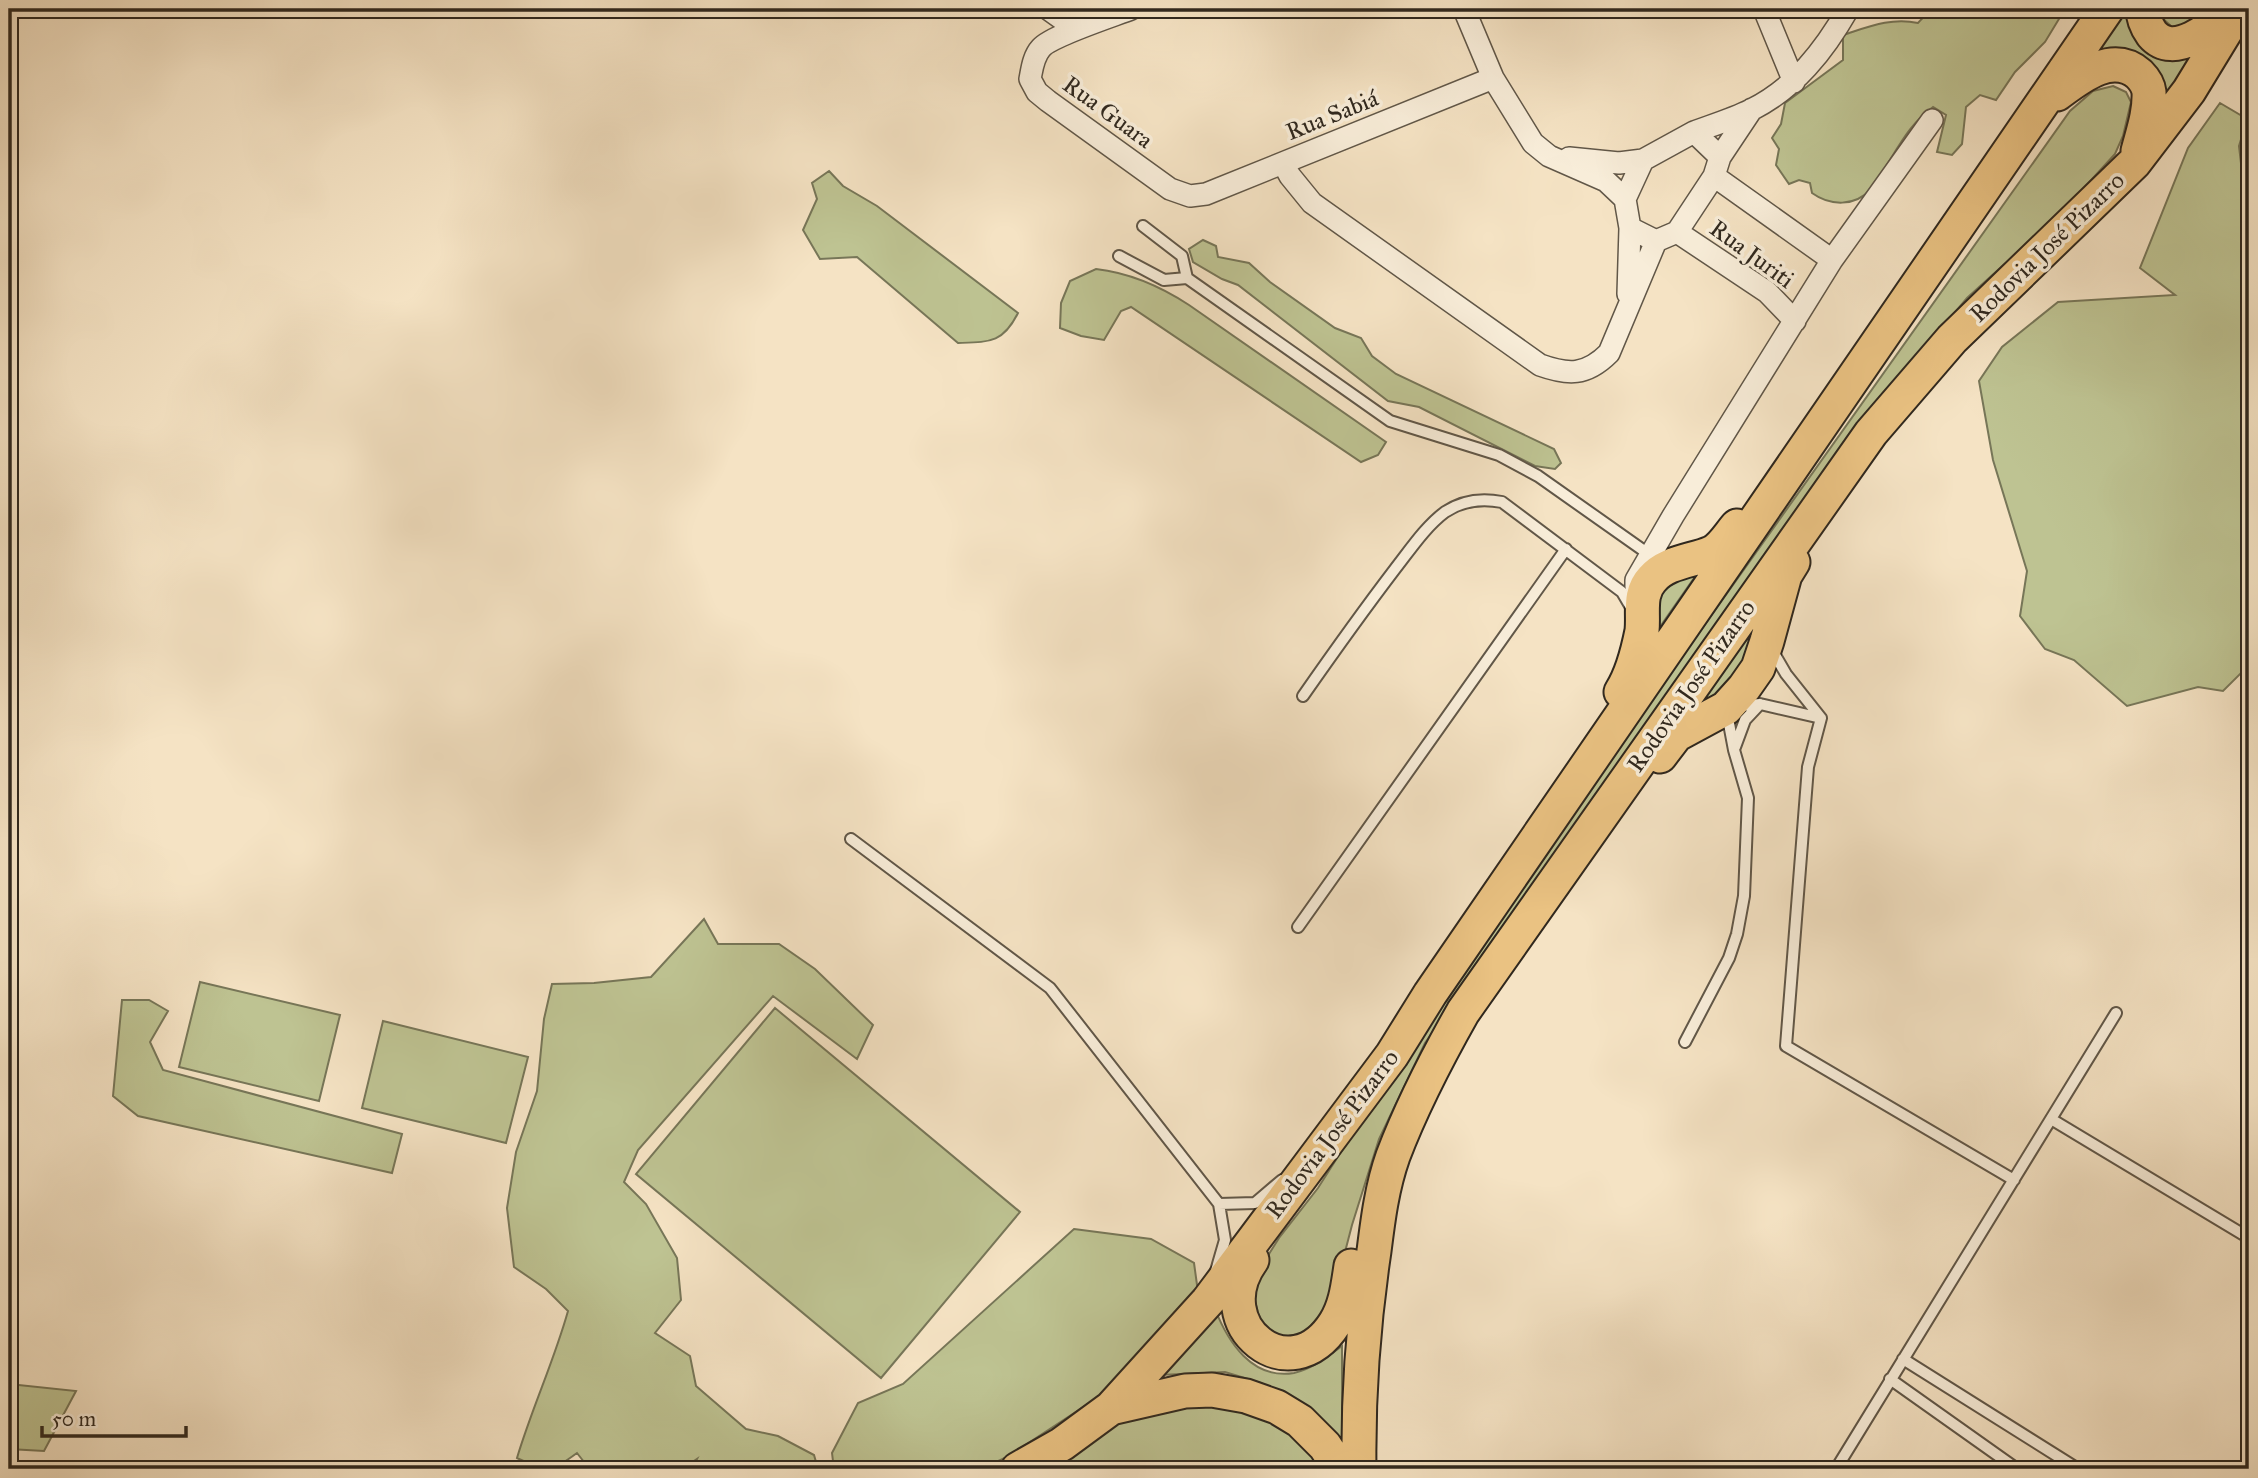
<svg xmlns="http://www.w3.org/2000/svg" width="2258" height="1478" font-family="'IM FELL Great Primer',serif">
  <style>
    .green { fill: #bec392; stroke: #777658; stroke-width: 2 }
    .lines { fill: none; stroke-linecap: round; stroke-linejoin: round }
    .lane-casing { stroke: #615748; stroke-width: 14 }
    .street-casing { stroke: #615748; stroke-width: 24 }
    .primary-casing { stroke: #30281e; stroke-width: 37 }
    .lane { stroke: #f8edd9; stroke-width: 10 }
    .street { stroke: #f8edd9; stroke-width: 21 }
    .primary { stroke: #eac282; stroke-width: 33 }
    .labels { text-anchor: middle; stroke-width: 7; stroke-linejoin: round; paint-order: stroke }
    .street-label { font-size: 24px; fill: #30281e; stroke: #f8edd9 }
  </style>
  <rect width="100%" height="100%" fill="#f5e3c4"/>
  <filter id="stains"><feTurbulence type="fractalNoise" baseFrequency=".00286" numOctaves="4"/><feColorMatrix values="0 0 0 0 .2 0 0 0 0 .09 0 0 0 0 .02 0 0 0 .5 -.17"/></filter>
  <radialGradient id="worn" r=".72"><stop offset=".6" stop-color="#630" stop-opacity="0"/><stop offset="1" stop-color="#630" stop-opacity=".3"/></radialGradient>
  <path class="green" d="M1931,9H2065L2045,42L2015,72L1996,100L1980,95L1966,107L1962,144L1952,155L1937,152L1946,115L1933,107C1910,123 1898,148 1883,171C1879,176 1876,184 1871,189C1855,207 1830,206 1812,193L1810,183L1799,180L1789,184L1776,165L1779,149L1772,138L1781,124L1785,103L1843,60V35C1868,27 1891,17 1918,23Z
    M2122,9H2135L2140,38L2218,30L2163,112C2163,48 2142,59 2090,57Z
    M2158,9H2213L2187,26L2172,27L2160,16Z
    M2113,86L2126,92L2131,102L2123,136L2115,154L2062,212L1967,298L1891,388L1425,1043L1379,1139L1352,1225L1332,1302L1300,1338L1263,1333L1254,1297L1259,1270L1279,1238L1318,1188L1437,1001L2070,111L2093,91Z
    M2220,103L2247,119L2239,146L2249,232V674L2242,672L2223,691L2198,687L2127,706L2074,660L2045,649L2020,616L2027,571L1993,460L1979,381L2002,347L2058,302L2175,295L2140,268L2188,148Z
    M829,171L843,186L877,206L1018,313C1003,343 990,342 958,343L857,257L820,259L803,230L817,199L812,183Z
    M1203,240L1216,246L1218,257L1249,263L1270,282L1335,328L1361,338L1372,356L1396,374L1554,449L1561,463L1555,469L1535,466L1419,407L1388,401L1238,285L1222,279L1193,262L1189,249Z
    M1096,269C1131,273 1160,286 1189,305L1386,442L1378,455L1361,462L1131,307L1121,311L1104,340L1081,336L1060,328L1061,303L1070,281Z
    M1701,568L1657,631L1653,608L1664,578Z
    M1763,605L1754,659L1721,695L1692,707Z
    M704,919L718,944H779L815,969L873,1025L857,1059L773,996L638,1150L624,1182L646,1204L677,1258L681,1300L655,1333L690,1356L696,1386L746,1429L778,1436L814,1455L818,1469H692L697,1459L682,1469H593L588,1467L577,1453C548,1474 549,1472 517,1458C532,1408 554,1361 568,1311L546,1289L514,1267L507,1208L516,1152L537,1091L544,1019L552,984L594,983L651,977Z
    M200,982L340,1015L319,1101L179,1067Z
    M122,1000H149L168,1011L150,1042L163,1070L402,1134L392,1173L138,1116L113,1096Z
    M775,1008L1020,1212L881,1378L636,1174Z
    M383,1021L528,1057L506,1143L362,1108Z
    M1074,1229L1151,1239L1194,1263L1198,1292L1153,1343L1097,1398L1007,1457L981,1469H834L832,1453L858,1403L903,1384Z
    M1215,1309C1228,1342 1252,1380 1294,1373C1312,1369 1327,1357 1342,1346V1442L1297,1401L1261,1383L1225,1372L1160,1375Z
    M9,1384L76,1391L44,1451L9,1449Z
    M1187,1401L1277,1419L1329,1469H1053L1066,1453L1116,1415Z"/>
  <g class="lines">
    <g class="lane-casing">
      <path id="lane" d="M1143,226L1182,256L1187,278
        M1119,256L1164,280L1187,278L1390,421L1499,455L1538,476L1650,555
        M1772,650L1786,674L1821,718
        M1303,696C1333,653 1363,611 1395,569C1410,550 1425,527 1445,512C1463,500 1482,498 1502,502L1622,592L1632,609
        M1739,706L1760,704L1821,718
        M1821,718L1808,767L1786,1046L2014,1180
        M1735,747L1745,720L1760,704
        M851,839L1050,988L1219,1204L1225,1240L1216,1271
        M1298,927L1566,549
        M1685,1042L1729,958L1737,934L1744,896L1748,798L1734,750L1727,713
        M2051,1119L2249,1238
        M1219,1204L1255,1203L1282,1180
        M1903,1359L2078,1469
        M1890,1379L2017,1469
        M1836,1469L2116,1013"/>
    </g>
    <g class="street-casing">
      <path id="street" d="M1048,9L1076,29
        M1131,9C1113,16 1051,36 1041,48C1033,57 1032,69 1030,79L1037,92L1048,101L1170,189L1190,196L1206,194L1493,78
        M1464,9L1493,78L1533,143L1549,156L1606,181L1625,199L1630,228L1656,241L1677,232L1714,176L1720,157L1694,132L1643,160L1625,199
        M1764,9L1794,82
        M1694,132C1713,125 1733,119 1751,110C1795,88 1824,51 1848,9
        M1720,157L1752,109
        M1569,158L1619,163L1643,160
        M1283,163L1290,176L1312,203L1540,365C1568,375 1586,376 1609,353L1656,241
        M1714,176L1832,260
        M1677,232L1767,292L1795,321
        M1628,294L1630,228
        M1636,587V580L1673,516L1832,260L1932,120"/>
    </g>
    <g class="primary-casing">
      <path id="primary" d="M2143,9C2143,18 2147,27 2152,34C2174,60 2212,27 2229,12
        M2057,94C2080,77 2112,51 2139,74C2144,79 2148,84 2149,92C2150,112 2143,132 2138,151
        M1621,692C1632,675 1638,651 1642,631C1644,613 1638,594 1652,579C1666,562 1692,561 1711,553C1722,548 1729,535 1737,526
        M1660,756L1676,735L1726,708L1744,688L1758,668L1767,641L1785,575L1793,562
        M1252,1260C1205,1325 1290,1394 1335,1323C1346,1306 1348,1285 1351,1266
        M1111,1408L1208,1301L1392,1055L1430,994L2107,9
        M1018,1469L1062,1444L1111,1408L1185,1391L1212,1390L1246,1396L1277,1407L1300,1421L1325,1446L1340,1469
        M1359,1469C1358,1395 1363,1324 1374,1251C1378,1219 1382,1187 1393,1156C1412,1106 1437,1058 1463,1012L1871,433L1952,339L2134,163L2189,91L2239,9"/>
    </g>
    <use href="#lane" class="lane"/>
    <use href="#street" class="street"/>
    <use href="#primary" class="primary"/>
  </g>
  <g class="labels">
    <g class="street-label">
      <text transform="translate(1108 112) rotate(36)" y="8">Rua Guara</text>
      <text transform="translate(1332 115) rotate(-22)" y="8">Rua Sabiá</text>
      <text transform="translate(2047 247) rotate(-44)" y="8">Rodovia José Pizarro</text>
      <text transform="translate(1752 254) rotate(36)" y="8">Rua Juriti</text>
      <text transform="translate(1691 686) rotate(-55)" y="8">Rodovia José Pizarro</text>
      <text transform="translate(1332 1134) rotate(-53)" y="8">Rodovia José Pizarro</text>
    </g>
  </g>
  <rect width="2258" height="1478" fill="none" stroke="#f5e3c4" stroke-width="35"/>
  <rect x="10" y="10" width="2237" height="1457" fill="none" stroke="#30281e" stroke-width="3.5"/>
  <rect x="18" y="18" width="2223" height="1443" fill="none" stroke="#30281e" stroke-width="2"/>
  <path d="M42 1426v10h144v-10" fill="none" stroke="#30281e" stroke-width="3.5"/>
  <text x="52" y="1426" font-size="21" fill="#30281e" stroke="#f8edd9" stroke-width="5" paint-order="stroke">50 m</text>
  <rect width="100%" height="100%" filter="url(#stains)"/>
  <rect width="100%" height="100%" fill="url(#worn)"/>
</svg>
